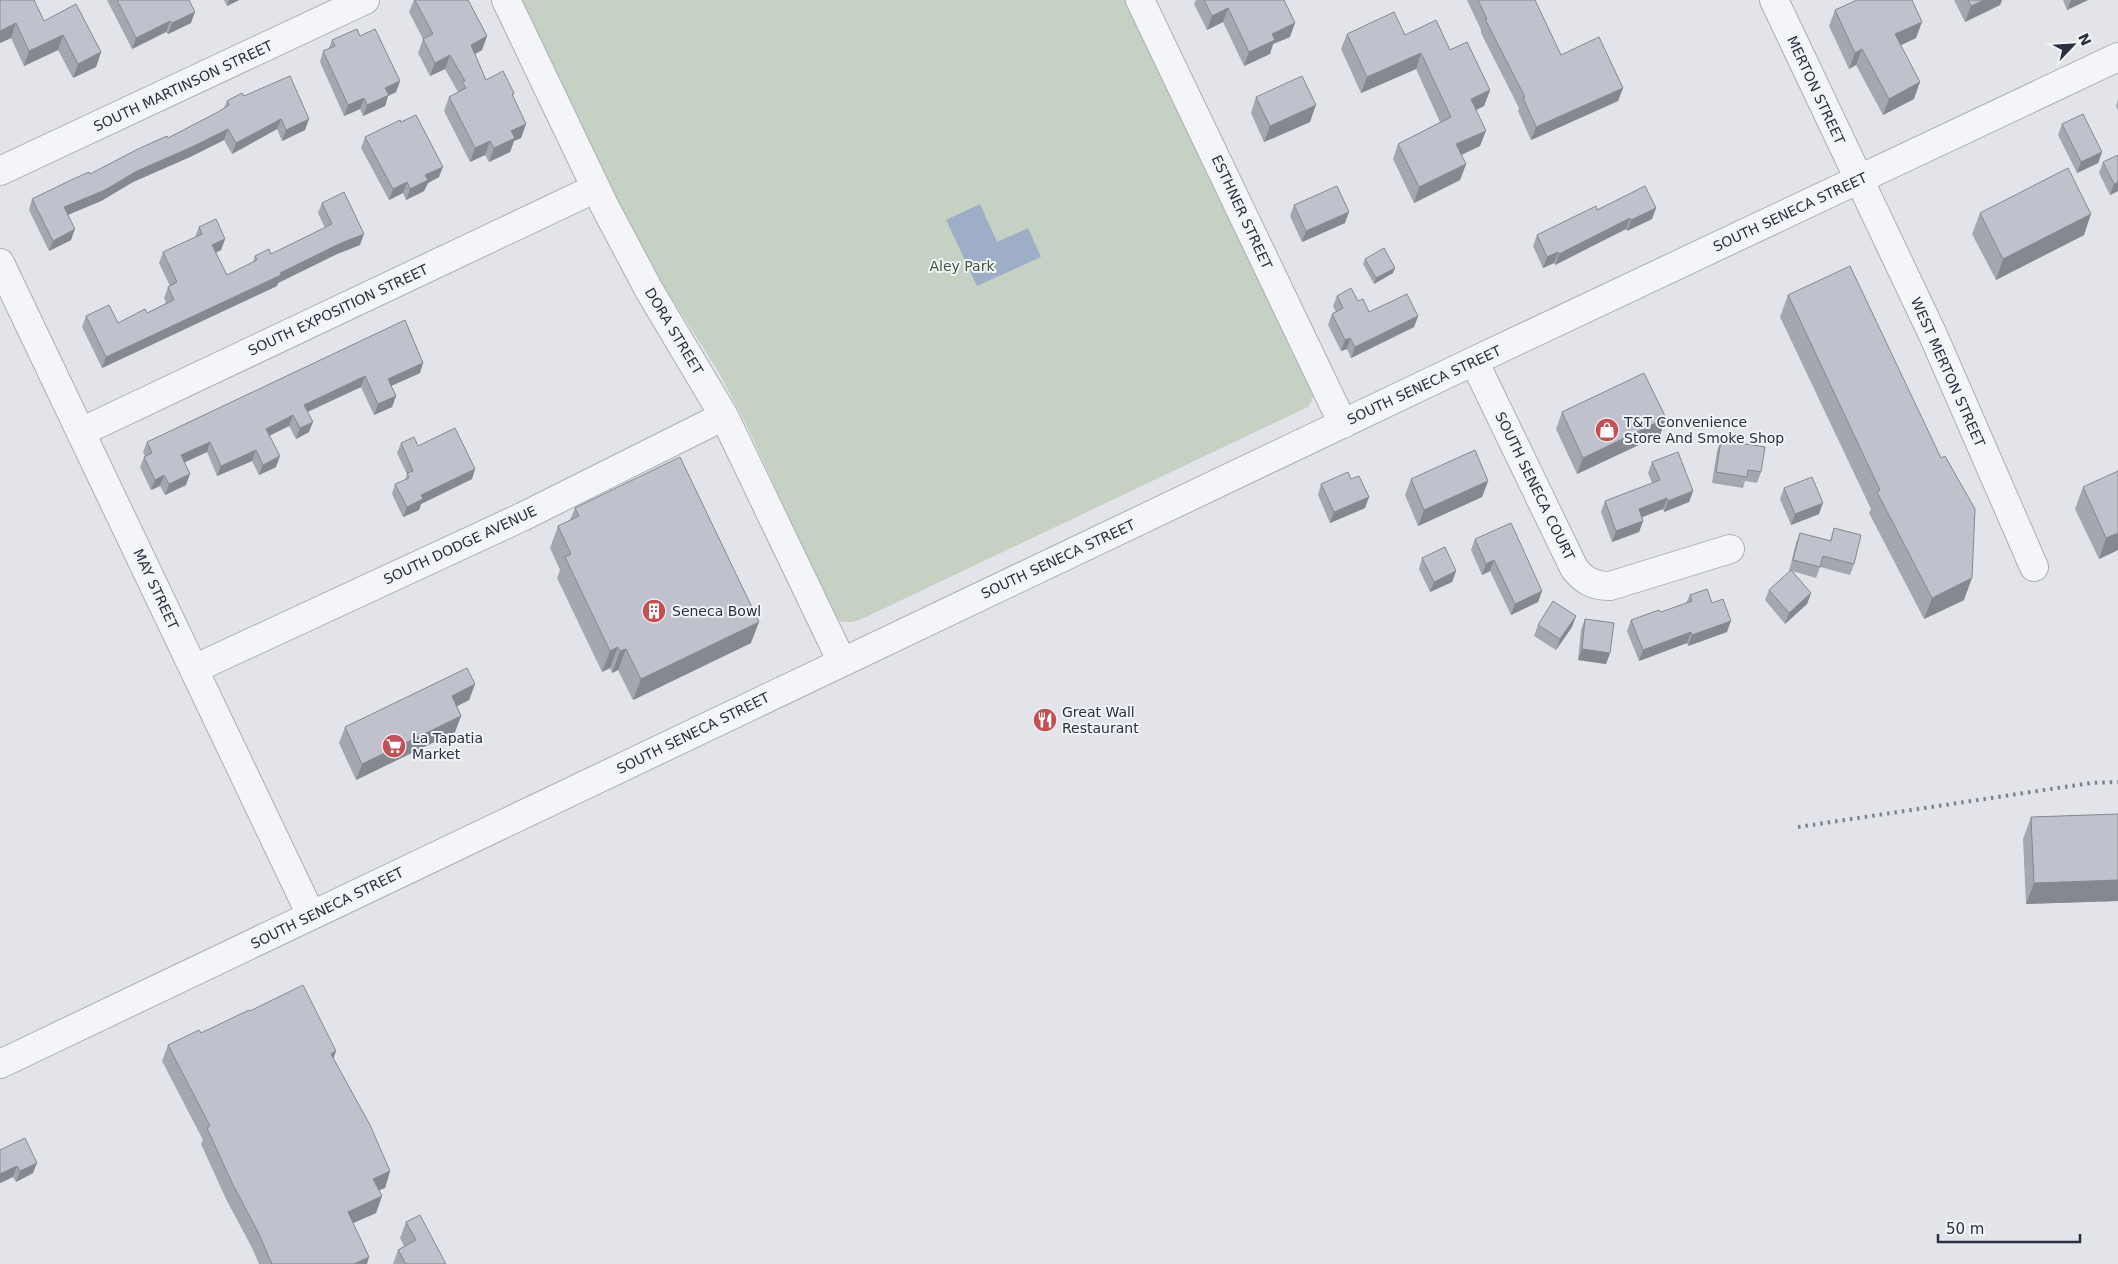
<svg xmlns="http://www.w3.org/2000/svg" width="2118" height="1264" font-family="'DejaVu Sans',sans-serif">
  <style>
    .green { fill: #c5d2c3 }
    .water { fill: #9faec7 }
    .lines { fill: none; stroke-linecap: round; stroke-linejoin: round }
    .minor-casing { stroke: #abaeb6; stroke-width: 30 }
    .minor { stroke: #f4f5f8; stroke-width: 28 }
    .rail { stroke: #7c8292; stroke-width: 4; stroke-dasharray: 2.5 5; stroke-linecap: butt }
    .wall { fill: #a4a7af }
    .shaded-wall { fill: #86888f }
    .building { fill: #bfc2cc; stroke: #86888f }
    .labels { text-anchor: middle; stroke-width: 4; stroke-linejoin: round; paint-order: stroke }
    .street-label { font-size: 14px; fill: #2b3040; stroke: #f1f3f7 }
    .park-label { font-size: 14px; fill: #3c5b39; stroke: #f1f3f7 }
    .poi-label { font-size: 14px; fill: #2b3040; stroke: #f1f3f7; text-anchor: start }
  </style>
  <rect width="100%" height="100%" fill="#e2e4e9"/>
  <path class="green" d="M521,0H1129L1314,392L1312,401L1308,407L866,617L853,622H841L833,614L746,424L719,373L653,269L613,192Z"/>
  <path class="water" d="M980,204L997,242L1028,228L1041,257L977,286L946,220Z"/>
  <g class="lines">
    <g class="minor-casing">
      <path id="minor" d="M506,0L604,205L649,290L724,416L842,662
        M1140,0L1343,424
        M1774,0L1933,335L2034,567
        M0,171L365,0
        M0,263L311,915
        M1474,361L1574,568C1584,581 1594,586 1610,586L1730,549
        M81,432L596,188
        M194,669L522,517L724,416
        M0,1064L1474,361L2118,57"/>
    </g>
    <use href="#minor" class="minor"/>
    <path class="rail" d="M1798,827L2091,783L2118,782"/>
  </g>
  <path class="wall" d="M0,0L44,21L101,52L96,67L73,78L58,50L24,66L11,38L0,43Z
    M107,0H189L191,23L168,34L166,32L132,49Z
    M224,0H239L227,6Z
    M414,0H468L487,36L482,50L475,54L486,80L514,93L513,96L526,124L521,138L514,141L510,152L489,162L485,155L470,162L444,111L449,97L458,92L445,69L430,76L418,53L423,39L409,12Z
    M1196,0H1284L1290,37L1273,44L1270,54L1244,66L1223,22L1207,30L1194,4Z
    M1467,0H1535L1561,55L1623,88L1618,101L1531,140L1518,111L1519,108L1481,33V30Z
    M1954,0H2002L2000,5L1965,22Z
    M2063,0H2088L2067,10Z
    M1835,10L1916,38L1900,45L1914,99L1883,115L1856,65L1849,69L1829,26Z
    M1347,34L1405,35L1450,50L1490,90L1484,106L1476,110L1480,146L1461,155L1466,164L1460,180L1414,203L1393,159L1398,144L1440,122L1416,69L1361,93L1341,49Z
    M360,36L400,81L396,92L388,96L385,106L363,116L360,109L344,116L320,62L323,51L329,48L332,40Z
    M244,96L305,130L282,141L277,129L232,154L224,140L190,157L133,182L101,201L68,215L71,240L49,251L29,210L32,199L90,174L168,138L218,112L224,108L227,101Z
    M1256,97L1310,122L1264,142L1251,113Z
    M2118,99V111L2116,106Z
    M2062,124L2102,152L2098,163L2077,173L2058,135Z
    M365,137L439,177L428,183L424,191L406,200L403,193L389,200L361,148Z
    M2103,162L2118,191L2110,195L2099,173Z
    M322,203L360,245L337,254L278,283L277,286L102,368L82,327L86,316L118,323L147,313L166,303L164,298L168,287L170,286L159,263L163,252L195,237L199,227L225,239L221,250L216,253L227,275L253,262L255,256L271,254L325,228L318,213Z
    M1294,205L1345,223L1302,242L1290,216Z
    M1656,208L1652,219L1627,231L1626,229L1555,265L1554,263L1543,268L1533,246L1537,235L1597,210Z
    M1980,213L2084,235L1996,280L1972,234Z
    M1365,259L1393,273L1374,284L1363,264Z
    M1788,295L1964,600L1924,619L1869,513L1871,509L1780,317Z
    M1337,296L1358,301L1369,312L1418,316L1414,327L1351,358L1347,349L1341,351L1328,325L1332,314L1336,312L1333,306Z
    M405,320L423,363L420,373L391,386L396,396L392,407L374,415L361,387L308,412L309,432L296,439L289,426L270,435L276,467L259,475L252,461L217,476L207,452L184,462L186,485L165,495L160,486L151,490L140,467L144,457L145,456L143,452L147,442Z
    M1562,412L1666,418L1660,435L1577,474L1556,429Z
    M1721,440L1761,472L1757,483L1745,481L1743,488L1712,483L1717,451Z
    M401,443L418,446L475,469L472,479L421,504L419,510L403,517L392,494L395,484L405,480L407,474L397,453Z
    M1652,462L1693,491L1689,502L1664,512L1663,509L1642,517L1643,521L1639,532L1612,542L1601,512L1605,501L1652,483L1648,473Z
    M1351,479L1369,497L1365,508L1330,523L1318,495L1321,484Z
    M1411,479L1488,481L1482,497L1418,526L1405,495Z
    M2083,487L2118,550L2099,559L2075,509Z
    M1784,488L1819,514L1791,525L1780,499Z
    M575,508L751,643L633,700L618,670L612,673L610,668L602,672L557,578L560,570L550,548L558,526L570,520Z
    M1834,528L1854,564L1850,575L1820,567L1816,578L1792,571L1811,593L1807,604L1785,624L1765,600L1769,590L1790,571H1789L1796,543L1800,533L1830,541Z
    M1475,539L1542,591L1538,602L1511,615L1490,571L1482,575L1471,550Z
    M1422,558L1456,571L1452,582L1430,592L1419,569Z
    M1690,595L1712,603L1727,632L1688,646L1687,643L1639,661L1627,631L1631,620L1661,612L1686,603Z
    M1576,616L1572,627L1556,650L1534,636L1538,625Z
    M1585,619L1610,653L1606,664L1578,660L1581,630Z
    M475,684L469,700L457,706L461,716L455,732L356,780L339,743L345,727Z
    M2118,814V901L2026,904L2023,839L2031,817Z
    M250,1011L336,1051L333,1058L390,1171L385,1188L379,1190L382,1196L376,1213L353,1223L367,1264H259L252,1248L226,1199L201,1144L203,1140L162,1061L168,1045L201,1033Z
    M0,1150L33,1173L16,1182L13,1177L0,1183Z
    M406,1222L446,1264H393L398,1250L404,1246L400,1238Z"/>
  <path class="shaded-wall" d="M229,0H239L227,6Z
    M1984,0H2002L2000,5L1965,22L1971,6Z
    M2071,0H2088L2067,10Z
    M1228,8L1223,22L1207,30L1212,16Z
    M195,12L191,23L168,34L172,23Z
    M170,21L166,32L132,49L136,38Z
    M1922,22L1916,38L1889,51L1895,34Z
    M16,23L11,38L0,43V31Z
    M1295,23L1290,37L1273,44L1270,54L1244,66L1249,52L1272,34Z
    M63,35L58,50L24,66L29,51Z
    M487,36L482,50L466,59L471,45Z
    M1862,49L1856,65L1849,69L1855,53Z
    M101,52L96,67L73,78L78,64Z
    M1421,53L1416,69L1361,93L1367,77Z
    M450,55L445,69L430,76L435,63Z
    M400,81L396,92L388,96L385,106L363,116L367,105L385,88Z
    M1920,82L1914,99L1883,115L1889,99Z
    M1623,88L1618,101L1531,140L1536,127Z
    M1490,90L1484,106L1466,115L1471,99Z
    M364,98L360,109L344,116L348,105Z
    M1316,105L1310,122L1264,142L1270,126Z
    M281,119L277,129L232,154L236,143Z
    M309,119L305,130L282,141L286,130Z
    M526,124L521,138L514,141L510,152L489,162L494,148L511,131Z
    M228,129L224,140L190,157L133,182L101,201L60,218L64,207L137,171Z
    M1486,131L1480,146L1451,160L1456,144Z
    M490,141L485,155L470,162L475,148Z
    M2102,152L2098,163L2077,173L2081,162Z
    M1466,164L1460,180L1414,203L1419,187Z
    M443,167L439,177L428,183L424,191L406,200L410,189L425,175Z
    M407,182L403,193L389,200L393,189Z
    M2118,182V191L2110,195L2114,184Z
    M1656,208L1652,219L1627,231L1631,220Z
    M1349,212L1345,223L1302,242L1306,231Z
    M2091,214L2084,235L1996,280L2003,259Z
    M1630,218L1626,229L1555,265L1559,254Z
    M75,229L71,240L49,251L53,241Z
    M364,234L360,245L337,254L278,283L277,286L102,368L106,357L280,273L341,243Z
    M225,239L221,250L208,256L212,245Z
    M1558,252L1554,263L1543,268L1547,257Z
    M1395,268L1393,273L1374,284L1376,278Z
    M1418,316L1414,327L1351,358L1355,347Z
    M1350,338L1347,349L1341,351L1345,340Z
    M423,363L420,373L384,389L388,379Z
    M365,376L361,387L300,415L304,405Z
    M396,396L392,407L374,415L378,404Z
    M293,415L289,426L263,439L266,429Z
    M1666,418L1660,435L1577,474L1583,458Z
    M313,422L309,432L296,439L300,428Z
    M210,442L207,452L177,466L181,455Z
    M256,450L252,461L217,476L221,466Z
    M280,456L276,467L259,475L263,465Z
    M475,469L472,479L421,504L419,510L403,517L407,507L421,495Z
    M190,474L186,485L165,495L169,484Z
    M164,475L160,486L151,490L155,480Z
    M1488,481L1482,497L1418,526L1424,510Z
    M1693,491L1689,502L1664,512L1668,501Z
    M1369,497L1365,508L1330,523L1334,512Z
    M1667,498L1663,509L1635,520L1639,509Z
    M1823,503L1819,514L1791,525L1795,514Z
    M1643,521L1639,532L1612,542L1616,531Z
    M2118,533V550L2099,559L2106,538Z
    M1494,560L1490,571L1482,575L1486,564Z
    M1456,571L1452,582L1430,592L1434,582Z
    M1972,578L1964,600L1924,619L1932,598Z
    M1542,591L1538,602L1511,615L1515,604Z
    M1811,593L1807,604L1785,624L1789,613Z
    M1576,616L1572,627L1556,650L1560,639Z
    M1731,621L1727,632L1688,646L1692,635Z
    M759,622L751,643L633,700L641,679Z
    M1691,632L1687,643L1639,661L1643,650Z
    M618,647L610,668L602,672L610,651Z
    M626,649L618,670L612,673L620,651Z
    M1582,649L1610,653L1606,664L1578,660Z
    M475,684L469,700L446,712L452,696Z
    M461,716L455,732L356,780L362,764Z
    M2118,880V901L2026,904L2034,883Z
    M336,1051L330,1068L331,1054Z
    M37,1163L33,1173L16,1182L20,1171Z
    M17,1166L13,1177L0,1183V1174Z
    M390,1171L385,1188L368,1195L373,1179Z
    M382,1196L376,1213L342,1228L348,1212Z
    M369,1257L367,1264H354Z"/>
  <path class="building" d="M0,0H34L44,21L76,4L101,52L78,64L63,35L29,51L16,23L0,31Z
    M117,0H189L195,12L172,23L170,21L136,38Z
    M415,0H468L487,36L471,45L486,80L503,71L514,93L512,94L526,124L511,131L515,138L494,148L490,141L475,148L449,97L466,88L462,82L465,81L450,55L435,63L423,39L433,34Z
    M1204,0H1284L1295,23L1272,34L1275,40L1249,52L1228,8L1212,16Z
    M1478,0H1535L1561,55L1599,37L1623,88L1536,127L1523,98L1525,97L1485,19H1487Z
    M1857,0H1912L1922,22L1895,34L1920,82L1889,99L1862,49L1855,53L1835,10Z
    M1968,0H1984L1971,6Z
    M1394,12L1405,35L1436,20L1450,50L1467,42L1490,90L1471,99L1486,131L1456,144L1466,164L1419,187L1398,144L1451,117L1421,53L1367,77L1347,34Z
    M357,29L360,36L375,29L400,81L385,88L389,95L367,105L364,98L348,105L323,51L335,46L332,40Z
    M290,76L309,119L286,130L281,119L236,143L228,129L194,146L137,171L105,190L64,207L75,229L53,241L32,199L69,181L89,172L90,174L138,149L167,136L168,138L218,112L229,105L227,101L242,93L244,96Z
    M1302,76L1316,105L1270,126L1256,97Z
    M2083,114L2102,152L2081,162L2062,124Z
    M416,115L443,167L425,175L428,180L410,189L407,182L393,189L365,137L400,120L401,122Z
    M2118,155V182L2114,184L2103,162Z
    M2068,168L2091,214L2003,259L1980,213Z
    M1337,186L1349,212L1306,231L1294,205Z
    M1645,186L1656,208L1631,220L1630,218L1559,254L1558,252L1547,257L1537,235L1596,206L1597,210Z
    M344,192L364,234L341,243L280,273L281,275L106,357L86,316L109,305L118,323L145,309L147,313L174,300L168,287L177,282L163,252L202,234L199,227L216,219L225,239L212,245L227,275L257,260L255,256L269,249L271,254L332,224L322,203Z
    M1384,248L1395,268L1376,278L1365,259Z
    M1850,266L1941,458L1945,456L1975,509L1972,578L1932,598L1877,492L1880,490L1788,295Z
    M1351,288L1358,301L1363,299L1369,312L1407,294L1418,316L1355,347L1350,338L1345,340L1332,314L1343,308L1337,296Z
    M405,320L423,363L388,379L396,396L378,404L365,376L304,405L313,422L300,428L293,415L266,429L280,456L263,465L256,450L221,466L210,442L181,455L190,474L169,484L164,475L155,480L144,457L152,453L147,442Z
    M1644,373L1666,418L1583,458L1562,412Z
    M455,428L475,469L421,495L423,499L407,507L395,484L409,478L407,473L413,471L401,443L414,437L418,446Z
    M1721,440L1765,447L1761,472L1748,470L1747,477L1716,472Z
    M1475,450L1488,481L1424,510L1411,479Z
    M1678,452L1693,491L1668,501L1667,498L1639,509L1643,521L1616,531L1605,501L1660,480L1652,462Z
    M680,457L759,622L641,679L626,649L620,651L618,647L610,651L565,557L571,554L558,526L579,516L575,508Z
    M2118,471V533L2106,538L2083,487Z
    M1348,472L1351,479L1359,476L1369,497L1334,512L1321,484Z
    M1812,477L1823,503L1795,514L1784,488Z
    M1511,523L1542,591L1515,604L1494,560L1486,564L1475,539Z
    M1834,528L1861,535L1854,564L1823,556L1820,567L1793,560L1800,533L1831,541Z
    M1445,547L1456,571L1434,582L1422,558Z
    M1791,570L1811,593L1789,613L1769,590Z
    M1707,589L1712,603L1723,599L1731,621L1692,635L1691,632L1643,650L1631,620L1659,610L1661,612L1692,601L1690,595Z
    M1553,601L1576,616L1560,639L1538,625Z
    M1585,619L1614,623L1610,653L1582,649Z
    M467,668L475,684L452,696L461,716L362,764L345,727Z
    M2118,814V880L2034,883L2031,817Z
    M303,985L336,1051L331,1054L370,1125L390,1171L373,1179L382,1196L348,1212L369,1257L354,1264H272L258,1232L232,1183L207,1128L210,1126L168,1045L199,1030L201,1033L249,1010L250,1011Z
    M25,1138L37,1163L20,1171L17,1166L0,1174V1150Z
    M420,1215L446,1264H406L398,1250L416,1240L406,1222Z"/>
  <defs>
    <g id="shop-disc" transform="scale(1.25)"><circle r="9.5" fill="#c55054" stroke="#f1f3f7"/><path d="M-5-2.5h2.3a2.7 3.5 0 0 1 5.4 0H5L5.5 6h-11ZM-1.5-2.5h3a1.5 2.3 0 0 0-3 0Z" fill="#fff"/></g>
    <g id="building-disc" transform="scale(1.25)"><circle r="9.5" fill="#c55054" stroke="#f1f3f7"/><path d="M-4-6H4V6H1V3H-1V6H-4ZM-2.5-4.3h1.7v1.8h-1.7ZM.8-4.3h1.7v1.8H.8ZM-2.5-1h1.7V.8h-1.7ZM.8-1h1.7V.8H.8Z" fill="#fff"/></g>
    <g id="restaurant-disc" transform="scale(1.25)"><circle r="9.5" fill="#c55054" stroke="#f1f3f7"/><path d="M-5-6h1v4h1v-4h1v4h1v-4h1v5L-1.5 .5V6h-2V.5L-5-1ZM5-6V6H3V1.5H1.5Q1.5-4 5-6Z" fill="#fff"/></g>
    <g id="supermarket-disc" transform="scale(1.25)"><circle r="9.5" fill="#c55054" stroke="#f1f3f7"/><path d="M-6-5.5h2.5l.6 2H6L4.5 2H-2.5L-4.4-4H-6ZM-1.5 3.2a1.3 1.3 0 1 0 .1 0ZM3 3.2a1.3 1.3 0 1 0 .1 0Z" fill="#fff"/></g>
  </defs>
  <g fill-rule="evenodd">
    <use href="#shop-disc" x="1607" y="430"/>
    <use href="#building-disc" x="654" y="611"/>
    <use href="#restaurant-disc" x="1045" y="720"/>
    <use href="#supermarket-disc" x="394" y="746"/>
  </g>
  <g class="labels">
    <g class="street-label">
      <text transform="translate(183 86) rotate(-25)" y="5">SOUTH MARTINSON STREET</text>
      <text transform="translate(1816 90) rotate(65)" y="5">MERTON STREET</text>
      <text transform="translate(1242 212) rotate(65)" y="5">ESTHNER STREET</text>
      <text transform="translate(1790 212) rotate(-25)" y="5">SOUTH SENECA STREET</text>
      <text transform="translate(338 310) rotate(-25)" y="5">SOUTH EXPOSITION STREET</text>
      <text transform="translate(674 331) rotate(59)" y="5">DORA STREET</text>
      <text transform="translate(1948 372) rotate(66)" y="5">WEST MERTON STREET</text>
      <text transform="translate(1424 385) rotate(-25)" y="5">SOUTH SENECA STREET</text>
      <text transform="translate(1535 486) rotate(64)" y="5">SOUTH SENECA COURT</text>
      <text transform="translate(460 545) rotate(-25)" y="5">SOUTH DODGE AVENUE</text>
      <text transform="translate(1058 559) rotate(-25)" y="5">SOUTH SENECA STREET</text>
      <text transform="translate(156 589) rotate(65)" y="5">MAY STREET</text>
      <text transform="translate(693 733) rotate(-26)" y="5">SOUTH SENECA STREET</text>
      <text transform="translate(327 908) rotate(-26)" y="5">SOUTH SENECA STREET</text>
    </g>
    <g class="park-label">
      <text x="962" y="271">Aley Park</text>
    </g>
    <g class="poi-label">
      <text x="1624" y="427">T&amp;T Convenience<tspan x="1624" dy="16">Store And Smoke Shop</tspan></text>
      <text x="672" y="616">Seneca Bowl</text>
      <text x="1062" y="717">Great Wall<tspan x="1062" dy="16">Restaurant</tspan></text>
      <text x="412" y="743">La Tapatia<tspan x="412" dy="16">Market</tspan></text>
    </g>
  </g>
  <g transform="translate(2073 45) rotate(65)" stroke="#f1f3f7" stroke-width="4" paint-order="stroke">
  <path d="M0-4L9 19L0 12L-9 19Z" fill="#2b3040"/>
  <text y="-8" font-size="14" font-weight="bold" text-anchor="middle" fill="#2b3040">N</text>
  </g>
  <path d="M1938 1234v8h142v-8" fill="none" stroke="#2b3040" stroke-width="2.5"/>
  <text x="1946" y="1234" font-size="15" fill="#2b3040" stroke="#f1f3f7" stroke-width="4" paint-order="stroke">50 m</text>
</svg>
